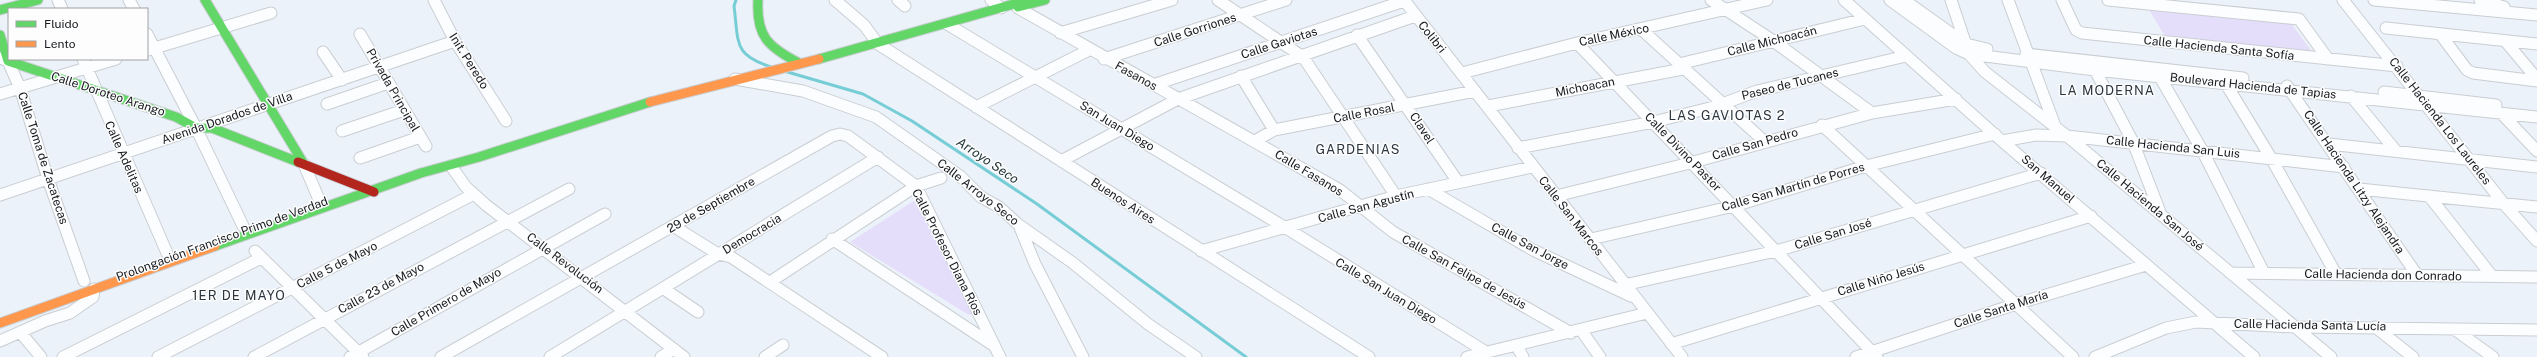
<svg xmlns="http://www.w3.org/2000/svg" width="2537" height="357" font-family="'Public Sans',sans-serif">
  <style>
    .green { fill: #e5defb }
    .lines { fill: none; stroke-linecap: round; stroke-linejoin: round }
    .stream { stroke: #77cdd6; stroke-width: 3 }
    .street-casing { stroke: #c9ced3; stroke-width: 13 }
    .fast-casing { stroke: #c9ced3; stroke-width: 11 }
    .slow-casing { stroke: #c9ced3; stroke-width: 11 }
    .jam-casing { stroke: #c9ced3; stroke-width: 11 }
    .street { stroke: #fcfdfe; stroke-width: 11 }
    .fast { stroke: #63d668; stroke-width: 9 }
    .slow { stroke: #ff974d; stroke-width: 9 }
    .jam { stroke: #b3261e; stroke-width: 9 }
    .labels { text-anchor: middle; stroke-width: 3; stroke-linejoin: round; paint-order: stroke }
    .street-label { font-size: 12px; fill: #161a1f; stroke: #fdfdfd }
    .neighbourhood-label { font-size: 13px; letter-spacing: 1px; fill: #2c3640; stroke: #fdfdfd }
    .water-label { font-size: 13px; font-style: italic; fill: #1e3335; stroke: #fdfdfd }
  </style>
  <rect width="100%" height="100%" fill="#ecf2f9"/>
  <path class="green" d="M2148,8L2290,22L2313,53L2166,38Z
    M915,200L973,314L969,315L850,242Z"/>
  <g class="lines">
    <path class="stream" d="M736,0L734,6C739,45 733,55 774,68
      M784,71L863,94L912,121L1037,204L1246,357"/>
    <g class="street-casing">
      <path id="street" d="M58,0L62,9
        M129,0L134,9
        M434,0L455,41L506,121
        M835,0L864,25L878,44L1369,357
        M898,0L905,6
        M991,0L1001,8
        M1218,0L1303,57L1396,196
        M1404,0L1682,357
        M1711,0L1772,40L1872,113
        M1844,0L2002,141L2254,357
        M1890,0L1956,48L1969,54L2095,70L2537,117
        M1904,0L1966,44L1987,49
        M1951,0L1969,54L1985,72L2067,136L2331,357
        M2008,0L2055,126
        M2062,0L2076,30L2082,33L2397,66
        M2108,0L2299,19L2328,59
        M2343,0L2504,204L2537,241
        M2374,0L2537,15
        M2480,0L2504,7
        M1018,8L1340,190L1393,232L1571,333
        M947,24L1286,228L1486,352
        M2386,28L2537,44
        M1642,30L1764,141
        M1060,33L1172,0
        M147,34L196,128L243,226
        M360,34L426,146
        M1357,35L1458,182
        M2441,35L2467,70L2473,73L2537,81
        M1577,43L1877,357
        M2507,43L2537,79
        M148,50L271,13
        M323,52L342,80
        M2026,54L2243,78
        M0,58L8,61L20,88L48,179L84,281
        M83,59L167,253
        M1104,59L1286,0
        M1679,64L1865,19
        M2095,70L2133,142L2160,212
        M2157,72L2202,150L2264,273
        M1462,73L1577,43L1767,0
        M1241,76L1274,130
        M735,79L803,91L876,117L960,176L981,197L999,207L1019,225L1073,263L1148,324L1196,357
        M2226,84L2271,158L2336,274
        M1153,85L1404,1
        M2287,86L2417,275
        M2384,92L2496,105
        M0,94L116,59
        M2351,96L2396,151
        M327,104L388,83
        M1488,106L1683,69
        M976,107L1089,50
        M2501,113L2537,151
        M1822,125L2073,357
        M342,131L404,110
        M1255,141L1274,130L1475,91
        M2002,141L2036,135L2067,136L2344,167
        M2329,144L2537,167
        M1518,148L1653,122L1714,107L1757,91L1906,56
        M360,158L420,137
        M1061,161L1178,99L1415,16
        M304,164L320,202
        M451,166L466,187L486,205L684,357
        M1428,189L1533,250L1631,296
        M2359,189L2537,207
        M0,195L455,41
        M1556,196L1690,163L1872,113L1956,99
        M2429,196L2492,276
        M1019,225L1035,264L1083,357
        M673,226L718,254L731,257L882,357
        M832,239L993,345
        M1591,239L1734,206L1866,166L1995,134
        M255,251L363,357
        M1201,251L1396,196L1532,167
        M2230,273L2537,277
        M770,282L916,186L941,178
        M1624,285L1776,251L2041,173
        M664,289L698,312
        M2375,327L2413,357
        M2454,329L2493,357
        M1581,330L1600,357
        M20,332L41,357
        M0,341L45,321L70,313L93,297L94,289
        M1671,344L2091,216
        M1516,345L1523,357
        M63,357L261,258
        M158,357L472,195
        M254,357L569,189
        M350,357L605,214
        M441,357L832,136L840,134L848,136L916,186L1000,357
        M550,357L878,157
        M661,357L674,349
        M765,357L783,345
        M1467,357L1647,313
        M1856,357L2016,304L2146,265
        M2095,357L2166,328L2196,322L2295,327L2537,330"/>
    </g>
    <g class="fast-casing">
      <path id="fast" d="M205,0L304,164
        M758,0C756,36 768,47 799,63
        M1018,7L1045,0
        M0,10L38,0
        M0,35L8,61L176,117L196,128H212L298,162
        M819,59L1028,0
        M215,246L421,173L479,157L650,102"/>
    </g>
    <g class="slow-casing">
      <path id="slow" d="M650,102L819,59
        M0,323L215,246"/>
    </g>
    <g class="jam-casing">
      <path id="jam" d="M298,162L374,192"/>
    </g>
    <use href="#street" class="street"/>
    <use href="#fast" class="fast"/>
    <use href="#slow" class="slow"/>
    <use href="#jam" class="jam"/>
  </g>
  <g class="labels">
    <g class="street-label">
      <text transform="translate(1195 30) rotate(-18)" y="4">Calle Gorriones</text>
      <text transform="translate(1614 35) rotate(-12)" y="4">Calle México</text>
      <text transform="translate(1432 37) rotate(51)" y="4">Colibri</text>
      <text transform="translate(1772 41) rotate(-14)" y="4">Calle Michoacán</text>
      <text transform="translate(1279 43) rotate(-18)" y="4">Calle Gaviotas</text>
      <text transform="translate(2219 48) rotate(6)" y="4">Calle Hacienda Santa Sofía</text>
      <text transform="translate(469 61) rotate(58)" y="4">Init. Peredo</text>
      <text transform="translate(1136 76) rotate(29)" y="4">Fasanos</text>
      <text transform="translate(1790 84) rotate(-14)" y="4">Paseo de Tucanes</text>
      <text transform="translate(2253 86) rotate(6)" y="4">Boulevard Hacienda de Tapias</text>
      <text transform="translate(1585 87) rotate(-11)" y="4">Michoacan</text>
      <text transform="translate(393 90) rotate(60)" y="4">Privada Principal</text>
      <text transform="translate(108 94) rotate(18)" y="4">Calle Doroteo Arango</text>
      <text transform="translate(1364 113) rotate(-11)" y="4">Calle Rosal</text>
      <text transform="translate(227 118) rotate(-19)" y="4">Avenida Dorados de Villa</text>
      <text transform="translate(2440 121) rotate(52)" y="4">Calle Hacienda Los Laureles</text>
      <text transform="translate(1117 126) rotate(31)" y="4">San Juan Diego</text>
      <text transform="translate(1422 128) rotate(57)" y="4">Clavel</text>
      <text transform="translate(1755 144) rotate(-16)" y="4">Calle San Pedro</text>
      <text transform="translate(2173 147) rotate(6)" y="4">Calle Hacienda San Luis</text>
      <text transform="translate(1683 152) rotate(46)" y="4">Calle Divino Pastor</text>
      <text transform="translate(124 157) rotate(66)" y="4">Calle Adelitas</text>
      <text transform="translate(43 158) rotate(72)" y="4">Calle Toma de Zacatecas</text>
      <text transform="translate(1309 173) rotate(31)" y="4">Calle Fasanos</text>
      <text transform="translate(2048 179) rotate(41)" y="4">San Manuel</text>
      <text transform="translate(2354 182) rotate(56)" y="4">Calle Hacienda Litzy Alejandra</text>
      <text transform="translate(1793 187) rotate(-16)" y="4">Calle San Martín de Porres</text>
      <text transform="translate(978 192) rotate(38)" y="4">Calle Arroyo Seco</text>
      <text transform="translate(1123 201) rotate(33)" y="4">Buenos Aires</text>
      <text transform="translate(711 205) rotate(-30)" y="4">29 de Septiembre</text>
      <text transform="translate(2150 205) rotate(40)" y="4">Calle Hacienda San José</text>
      <text transform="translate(1366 206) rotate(-15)" y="4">Calle San Agustín</text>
      <text transform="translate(1571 216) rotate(52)" y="4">Calle San Marcos</text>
      <text transform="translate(752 234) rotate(-31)" y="4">Democracia</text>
      <text transform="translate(1833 234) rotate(-17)" y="4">Calle San José</text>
      <text transform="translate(222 239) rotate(-20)" y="4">Prolongación Francisco Primo de Verdad</text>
      <text transform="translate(1530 246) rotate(28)" y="4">Calle San Jorge</text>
      <text transform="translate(947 252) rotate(63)" y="4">Calle Profesor Diana Ríos</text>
      <text transform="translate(565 263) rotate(37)" y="4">Calle Revolución</text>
      <text transform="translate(337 265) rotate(-27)" y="4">Calle 5 de Mayo</text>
      <text transform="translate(1464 272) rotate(29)" y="4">Calle San Felipe de Jesús</text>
      <text transform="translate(2383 275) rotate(1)" y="4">Calle Hacienda don Conrado</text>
      <text transform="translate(1881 279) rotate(-17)" y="4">Calle Niño Jesús</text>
      <text transform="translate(381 288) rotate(-28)" y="4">Calle 23 de Mayo</text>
      <text transform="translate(1386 291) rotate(31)" y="4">Calle San Juan Diego</text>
      <text transform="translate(446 302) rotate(-30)" y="4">Calle Primero de Mayo</text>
      <text transform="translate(2001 309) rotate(-18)" y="4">Calle Santa María</text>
      <text transform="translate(2310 325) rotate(1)" y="4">Calle Hacienda Santa Lucía</text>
    </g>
    <g class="neighbourhood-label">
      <text x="2107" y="95">LA MODERNA</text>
      <text x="1727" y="120">LAS GAVIOTAS 2</text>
      <text x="1358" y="154">GARDENIAS</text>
      <text x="239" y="300">1ER DE MAYO</text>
    </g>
    <g class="water-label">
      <text transform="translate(988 160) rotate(34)" y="5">Arroyo Seco</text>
    </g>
  </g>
  <rect x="8" y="8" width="140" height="52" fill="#fdfdfd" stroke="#a1a2a4"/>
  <rect x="16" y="21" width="20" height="6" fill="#63d668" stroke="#a1a2a4"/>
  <text x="44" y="28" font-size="12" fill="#161a1f">Fluido</text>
  <rect x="16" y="41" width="20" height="6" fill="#ff974d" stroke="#a1a2a4"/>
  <text x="44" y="48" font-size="12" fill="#161a1f">Lento</text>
</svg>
